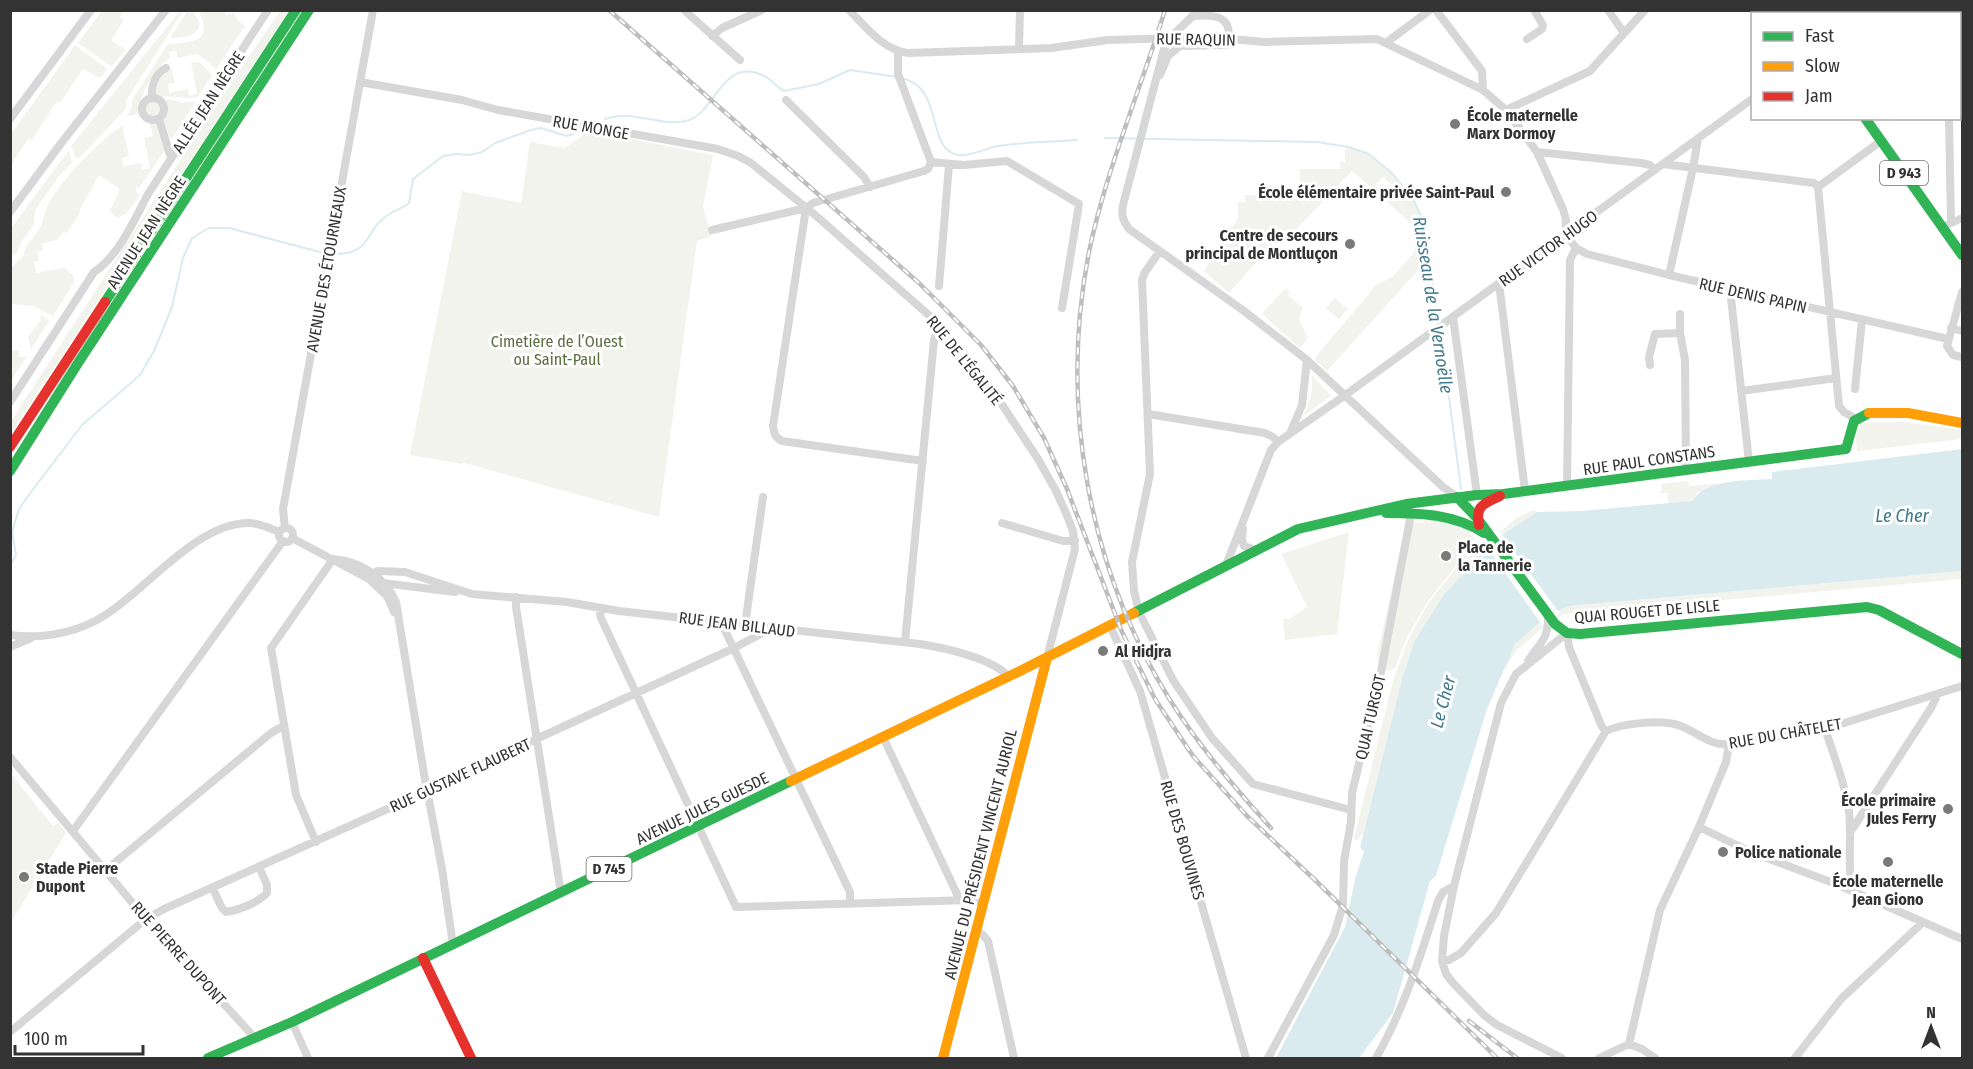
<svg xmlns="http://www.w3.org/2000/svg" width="1973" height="1069" font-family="'Fira Sans Condensed',sans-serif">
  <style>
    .green { fill: #f1f3ec }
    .water { fill: #daebf0 }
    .pier { fill: #fff }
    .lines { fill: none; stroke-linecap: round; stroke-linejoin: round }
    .stream { stroke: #daebf0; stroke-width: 2 }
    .street { stroke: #d7d7d7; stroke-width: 8 }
    .fast { stroke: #30b455; stroke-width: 10 }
    .slow { stroke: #ff9f0a; stroke-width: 10 }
    .jam { stroke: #e5322d; stroke-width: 10 }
    .rail-casing { stroke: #bebebe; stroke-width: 4.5 }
    .rail { stroke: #fff; stroke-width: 2; stroke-dasharray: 7; stroke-linecap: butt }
    .poi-dot { fill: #7a7a7a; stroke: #fff; stroke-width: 2 }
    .labels { text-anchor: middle; stroke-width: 6; stroke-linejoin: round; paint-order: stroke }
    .shield { fill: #fff; stroke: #707070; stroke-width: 1.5 }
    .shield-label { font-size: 15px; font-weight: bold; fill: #333 }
    .street-label { font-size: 16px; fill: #333; stroke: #fff }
    .poi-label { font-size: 16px; font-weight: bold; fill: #333; stroke: #fff; text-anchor: start }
    .park-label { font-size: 16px; fill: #5d6e41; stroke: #fff }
    .water-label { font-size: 18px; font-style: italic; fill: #407a8c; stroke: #fff }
  </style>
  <rect width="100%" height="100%" fill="#fff"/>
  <path class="green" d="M188,10L193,11L200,23C198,38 182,37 170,38Z
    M281,10L289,11L11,433V421L226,90Z
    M102,11H124L120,17L124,20L111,40L126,50L111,66L78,43Z
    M180,11H183L129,96L126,101V109L79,158H75L71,146Z
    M199,11H225L226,15L234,13L237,20L245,26L216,69L198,54L178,58L176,50L169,52L170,58C156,66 137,98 139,114L127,116L132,107V100L167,45C192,41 214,44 199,11Z
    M75,45L107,69L100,78L83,69L60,103L57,101L32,140L29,138L11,165V134Z
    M200,62L212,75L198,97C183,100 173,94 159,98L155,94C157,81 161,76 172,69L175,83L168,84L169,93L188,89L189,96L197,94L191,63Z
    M169,99L183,103L196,101L171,140L163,120L167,111L164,101Z
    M145 109a8 8 0 1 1 16 0a8 8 0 1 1-16 0Z
    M150,123H158L165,150L139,188L136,187V191L139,196L127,213L117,218L110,211L120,189L99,175L80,209L81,211L67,233L63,232L58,239L42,244L43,250L37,252L39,261L34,262L36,273L65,268L72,274L75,281L53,316L33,306L11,304V280L12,278C9,267 15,263 23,257C25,243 36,237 41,225C44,218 44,212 49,203C62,179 100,140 122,126L129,156L122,158L123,166L141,163L142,170L150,168L144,138L153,136Z
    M590,131L713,155L703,207L711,236L697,241L659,517L464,463L462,464L410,455L462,191L521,203L530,142L564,148Z
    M1349,147L1369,154L1393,174L1414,201L1423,220L1429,258L1327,371L1314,359L1376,285L1392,277L1413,254L1416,240L1412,224L1387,202L1397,190L1383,177L1372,188L1352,171L1286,240L1280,235L1229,293L1204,271L1238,218V202H1245V195L1299,198L1300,169H1340V161L1345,162V150Z
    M69,150L72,163L59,176L35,210L34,224L20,244L17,253L11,255V228Z
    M1285,288L1290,293L1288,295L1303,308L1299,319L1308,338L1300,348L1262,314Z
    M1335,298L1348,309L1339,319L1326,308Z
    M41,315L49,321L31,349L28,337L40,321Z
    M18,350L20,357L27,356L11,381V351Z
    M1312,375L1331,396L1303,416C1311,401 1313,391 1312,375Z
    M1902,422L1962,430V439L1857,451L1854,423Z
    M1688,481L1689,486L1720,483L1697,493L1692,501L1669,505L1667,493H1661L1662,484Z
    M1533,510L1537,512L1502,535L1500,532L1517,518Z
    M1424,516L1466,525L1475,541L1473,543L1477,548L1455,567L1428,601L1407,637L1395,668L1389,671L1380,669L1377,656L1404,532L1414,522L1423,523Z
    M1349,532L1337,634L1285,640L1283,619H1289L1307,607L1281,554Z
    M1475,552L1477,557L1472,565L1444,594L1414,642L1402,679L1363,833L1356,841L1354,838L1394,677L1409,638L1429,602L1456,568Z
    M1962,571V579L1564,614L1540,630L1517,650L1501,675C1505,665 1508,653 1515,644C1525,630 1553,613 1569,606Z
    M11,774L53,826L59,823L66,833L11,922Z"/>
  <path class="water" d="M1962,449V571L1569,606L1558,611L1540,622L1515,644L1487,709L1436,876L1430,881L1393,1013L1359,1058H1276L1345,927L1355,879L1364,851L1360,847L1402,679L1414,642L1444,594L1472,565L1477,557L1475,552L1478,549L1475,546L1479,543L1484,547L1537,512L1581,511L1692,501C1707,478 1746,481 1772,479V472Z"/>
  <path class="pier" d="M1500,532L1558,611L1561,613L1540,626V622L1484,543Z"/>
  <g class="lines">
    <path class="stream" d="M902,78C945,88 925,149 958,155C971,157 985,148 998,146C1024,142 1051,142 1077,140
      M605,119C633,109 659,127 686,121C715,115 721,57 762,75C771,78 776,87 784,91L819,84L850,70L897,77
      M1105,138L1317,142L1349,147L1369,154L1393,174L1414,201L1423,220L1439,323
      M337,254C373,253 365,229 388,215C395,210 402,209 409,203L413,179L443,156L456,154L470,155L482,152L495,143L531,130L541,128L567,136L573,134
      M1440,328L1461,489
      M10,565L16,555L12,532L19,509L28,496L82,425L140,375L154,351L172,307L183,258L192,238L209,228H229L320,252"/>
    <path class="street" d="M684,10L740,60
      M849,10C866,27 883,50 908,53L1051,48L1108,40L1210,37L1264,42L1377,39L1483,90L1506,110L1537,152L1563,209L1566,220V235
      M1199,10L1176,32L1164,49L1123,205C1121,215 1123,221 1129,229L1244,311L1307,360L1443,487L1457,497
      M1436,10L1482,71L1483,90
      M1608,10L1624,33
      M1871,14L1875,10
      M1948,14V10
      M1960,18L1962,22
      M712,36L722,28L762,10
      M1527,39L1542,29L1543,25L1534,10
      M1387,42L1430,10
      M1019,49L1020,10
      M898,52V74L931,162
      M1960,52H1962
      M1160,75L1168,56L1180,46L1227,45C1235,16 1215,14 1192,16
      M360,82L462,100L498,110L718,149L738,156L751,163L814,214L940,325L983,376L1038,459L1056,491L1066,513L1073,531L1075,549L1047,658
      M142 109a11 11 0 1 1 22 0a11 11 0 1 1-22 0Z
      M152,98C151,86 155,74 166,68
      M786,100L864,177L870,187
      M1506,110L1590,71L1645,10
      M1949,118L1951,223
      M10,119L91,10
      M159,119L171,158
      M1537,152L1641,163L1650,165L1655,170
      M931,162L964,165L1007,161L1079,204L1062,308
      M1663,164L1814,183L1818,187
      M1818,187L1839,406L1844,412L1856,419
      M1818,187L1881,141
      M806,208L773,426C774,434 775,437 782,441L923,461
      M10,212L62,142L166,10
      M1947,225L1962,218
      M712,230L806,208L813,203L924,171L928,169L931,162
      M1566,235L1576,248L1587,254L1669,275L1948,339
      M1160,251L1145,272L1142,280L1150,474L1132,562L1134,591L1139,612L1173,680L1212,738L1253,784L1351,810
      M1669,275L1693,168L1698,139
      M1499,283L1525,491
      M939,286L949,165
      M1730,289L1749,462
      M1962,292L1947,346L1953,355L1962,357
      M1453,317L1477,495
      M1951,328L1962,331
      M1680,333V314
      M1650,365L1649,357L1655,334L1680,333L1685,360L1686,470
      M1855,389L1862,320
      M1741,391L1836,378
      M10,402L94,272C118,257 135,219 148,194L268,10
      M1148,414L1265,433L1273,437L1278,442
      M1291,431L1302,405L1307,360
      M1567,486L1570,260L1576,248
      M1002,523L1063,541H1075
      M279 535a7 7 0 1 1 14 0a7 7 0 1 1-14 0Z
      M285,528L283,509L373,10
      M1243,529L1242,540L1244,546L1255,550
      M292,538L369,579L387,596L394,612
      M333,559C360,561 385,577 396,602L424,774L442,869L453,945
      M1226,565L1271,450L1278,442L1344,396L1752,99
      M369,579L373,573L378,571L405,572L472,594L567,602L619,611L920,644C945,648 992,658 1009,677
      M383,583L455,592
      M516,597V607L561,893
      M599,608L601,618L736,907L970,900L983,903
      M721,622L850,892V904
      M745,625L763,497
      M1110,626L1140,691L1246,1058
      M10,635C39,639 70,634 95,621C143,596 193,523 249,523C260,523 270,528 279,532
      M905,642L934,340L940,325
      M10,647L31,638
      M1528,661C1539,643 1549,640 1548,616
      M1825,729C1833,753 1846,786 1849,811C1852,838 1847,865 1852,891
      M1606,731C1623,723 1663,719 1681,726C1698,733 1710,746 1729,744L1825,729L1962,686
      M883,737L957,894L958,900
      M10,757L146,919L255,1038
      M1699,827L1751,852L1836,884L1962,939
      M73,831L283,541
      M1851,831L1931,708L1936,698L1935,695
      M316,842L296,795L271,648L333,559
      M106,870L271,733L283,726
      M212,887L222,908L226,912C240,910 257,903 267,893V885L259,867
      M976,930L983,935L988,941L1014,1058
      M1442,961L1449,960L1461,953L1496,913L1606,731
      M292,1022L308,1058
      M10,1032L146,919L164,909L421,794L434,786L732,649L772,628
      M1629,1044L1660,910L1699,827L1726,762L1729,744
      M1268,1058L1334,935L1343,905L1344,861L1351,822L1352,793L1381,672L1411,514
      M1376,1058C1404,1009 1421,955 1438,901L1443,892L1454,886
      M1562,1058L1497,1025L1484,1015L1453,983L1446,974L1442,961L1444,936L1454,886L1501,703L1516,674L1567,633L1569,647L1602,727L1606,731
      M1599,1058L1629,1044L1642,1049L1655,1058
      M1795,1058L1841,999L1922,923"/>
    <path class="fast" d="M1785,10L1787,14
      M1865,118L1962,255
      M105,302L296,10
      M10,471L78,363L309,10
      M1457,497L1477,518L1555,624L1567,633L1580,634L1867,607L1879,610L1962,654
      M1386,513C1421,513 1454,514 1484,533
      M1134,613L1298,529L1406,504L1477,495L1503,494L1846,449L1854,421L1869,413
      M208,1058L292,1022L791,781"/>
    <path class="slow" d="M1869,413H1908L1962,423
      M791,781L1020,671L1134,613
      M943,1058L1047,658"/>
    <path class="jam" d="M10,447L105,302
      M1479,525C1475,505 1484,504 1500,496
      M423,958L471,1058"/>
    <g class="rail-casing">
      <path id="rail" d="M609,10L919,283L981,345L1013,386L1044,438L1067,489L1122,632L1155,699L1193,756L1247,816L1314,879L1497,1058
        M1165,10C1140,91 1106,170 1089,252C1059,405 1088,568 1170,700C1199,746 1235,788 1271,828
        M1469,1021L1517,1058"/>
    </g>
    <use href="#rail" class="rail"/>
  </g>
  <g class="poi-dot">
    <circle cx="1455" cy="124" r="6"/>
    <circle cx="1506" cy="192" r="6"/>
    <circle cx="1350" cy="244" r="6"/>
    <circle cx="1446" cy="556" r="6"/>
    <circle cx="1103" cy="651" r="6"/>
    <circle cx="1948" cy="809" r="6"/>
    <circle cx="1723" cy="852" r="6"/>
    <circle cx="1888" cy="862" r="6"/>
    <circle cx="24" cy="877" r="6"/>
  </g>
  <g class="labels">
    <g class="shield">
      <rect x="1880" y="161" width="48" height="24" rx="4.5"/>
      <rect x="586.5" y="857" width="45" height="24" rx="4.5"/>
    </g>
    <g class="shield-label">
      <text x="1904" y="178">D 943</text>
      <text x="609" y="874">D 745</text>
    </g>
    <g class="street-label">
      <text transform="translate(1196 39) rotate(1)" y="6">RUE RAQUIN</text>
      <text transform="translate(208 102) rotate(-57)" y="6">ALLÉE JEAN NÈGRE</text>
      <text transform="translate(591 127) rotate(10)" y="6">RUE MONGE</text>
      <text transform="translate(146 232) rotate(-57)" y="6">AVENUE JEAN NÈGRE</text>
      <text transform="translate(1548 248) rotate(-36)" y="6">RUE VICTOR HUGO</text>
      <text transform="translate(326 269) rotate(-80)" y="6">AVENUE DES ÉTOURNEAUX</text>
      <text transform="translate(1753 295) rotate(13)" y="6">RUE DENIS PAPIN</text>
      <text transform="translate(965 360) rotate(51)" y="6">RUE DE L'ÉGALITÉ</text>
      <text transform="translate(1649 460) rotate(-8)" y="6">RUE PAUL CONSTANS</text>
      <text transform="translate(1647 611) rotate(-5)" y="6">QUAI ROUGET DE LISLE</text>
      <text transform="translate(737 624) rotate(7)" y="6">RUE JEAN BILLAUD</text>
      <text transform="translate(1370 717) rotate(-77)" y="6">QUAI TURGOT</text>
      <text transform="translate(1785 733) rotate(-10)" y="6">RUE DU CHÂTELET</text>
      <text transform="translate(460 775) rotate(-25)" y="6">RUE GUSTAVE FLAUBERT</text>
      <text transform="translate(702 808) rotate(-26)" y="6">AVENUE JULES GUESDE</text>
      <text transform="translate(1183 840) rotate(74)" y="6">RUE DES BOUVINES</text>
      <text transform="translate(980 854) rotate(-76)" y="6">AVENUE DU PRÉSIDENT VINCENT AURIOL</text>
      <text transform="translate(179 953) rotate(48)" y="6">RUE PIERRE DUPONT</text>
    </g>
    <g class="poi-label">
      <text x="1467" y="121">École maternelle<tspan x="1467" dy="18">Marx Dormoy</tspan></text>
      <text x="1494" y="198" text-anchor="end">École élémentaire privée Saint-Paul</text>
      <text x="1338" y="241" text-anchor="end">Centre de secours<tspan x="1338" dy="18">principal de Montluçon</tspan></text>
      <text x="1458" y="553">Place de<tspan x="1458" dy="18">la Tannerie</tspan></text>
      <text x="1115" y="657">Al Hidjra</text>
      <text x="1936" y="806" text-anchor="end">École primaire<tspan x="1936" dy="18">Jules Ferry</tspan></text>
      <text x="1735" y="858">Police nationale</text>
      <text x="36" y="874">Stade Pierre<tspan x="36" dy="18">Dupont</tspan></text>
      <text x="1888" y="887" text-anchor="middle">École maternelle<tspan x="1888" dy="18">Jean Giono</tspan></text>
    </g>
    <g class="park-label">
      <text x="557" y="347">Cimetière de l’Ouest<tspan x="557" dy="18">ou Saint-Paul</tspan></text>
    </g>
    <g class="water-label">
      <text transform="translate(1433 305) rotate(81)" y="6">Ruisseau de la Vernoëlle</text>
      <text x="1902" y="522">Le Cher</text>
      <text transform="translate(1443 702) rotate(-75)" y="6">Le Cher</text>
    </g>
  </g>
  <rect width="1973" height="1069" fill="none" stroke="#333333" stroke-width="24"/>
  <rect x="1751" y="12" width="210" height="108" fill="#ffffff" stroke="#adadad" stroke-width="1.5"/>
  <rect x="1763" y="32" width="30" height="9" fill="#30b455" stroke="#adadad" stroke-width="1.5"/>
  <text x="1805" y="42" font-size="18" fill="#333333">Fast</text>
  <rect x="1763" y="62" width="30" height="9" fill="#ff9f0a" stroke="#adadad" stroke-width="1.5"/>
  <text x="1805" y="72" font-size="18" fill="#333333">Slow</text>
  <rect x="1763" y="92" width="30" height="9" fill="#e5322d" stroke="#adadad" stroke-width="1.5"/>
  <text x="1805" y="102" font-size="18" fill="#333333">Jam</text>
  <g transform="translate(1931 1027)" stroke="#ffffff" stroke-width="4.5" paint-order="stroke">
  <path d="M0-4.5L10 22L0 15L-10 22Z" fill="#333333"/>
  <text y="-9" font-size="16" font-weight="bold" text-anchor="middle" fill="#333333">N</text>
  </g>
  <path d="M15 1045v9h128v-9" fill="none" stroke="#333333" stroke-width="3"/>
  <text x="24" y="1045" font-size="18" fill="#333333" stroke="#ffffff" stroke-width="4.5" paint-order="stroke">100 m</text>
</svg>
